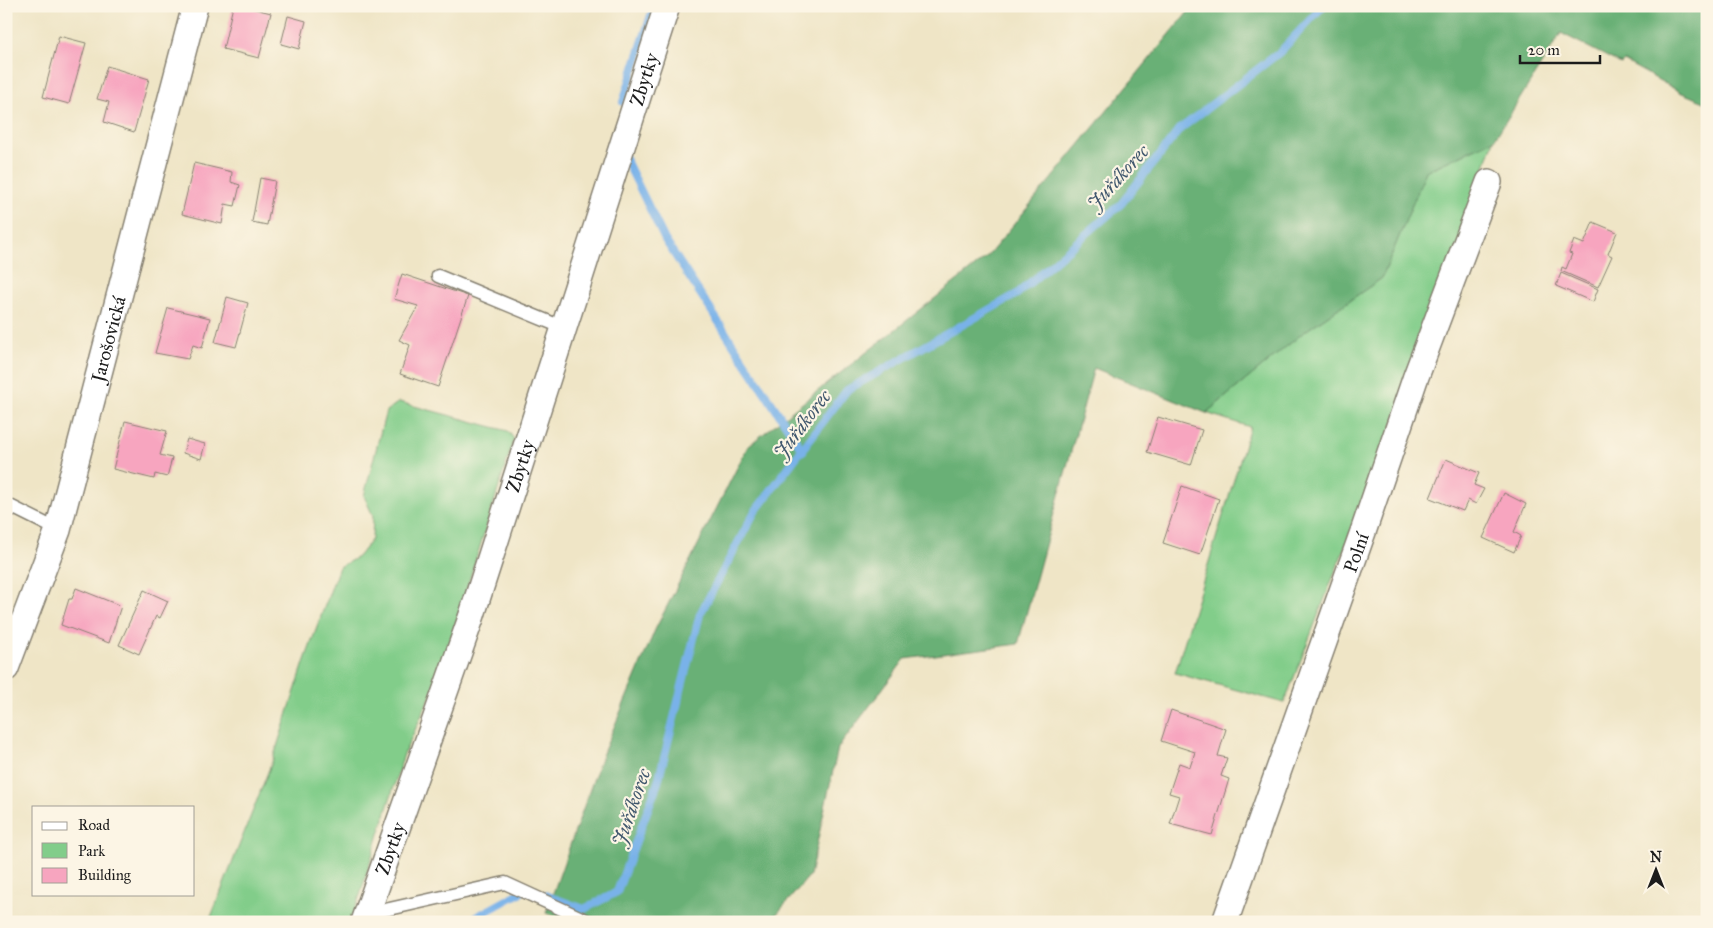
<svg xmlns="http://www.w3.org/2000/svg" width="1713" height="928" font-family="'IM FELL Great Primer',serif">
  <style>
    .green { fill: #82cd8a; stroke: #4f7453 }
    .forest { fill: #69b076; stroke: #426649 }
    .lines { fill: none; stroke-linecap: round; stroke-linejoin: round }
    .stream { stroke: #79b2e9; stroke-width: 8 }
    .building { fill: #f7a5bf }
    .service-casing { stroke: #868071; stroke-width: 15 }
    .minor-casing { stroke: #868071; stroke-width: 28 }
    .service { stroke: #fff; stroke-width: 12 }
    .minor { stroke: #fff; stroke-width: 25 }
    .labels { text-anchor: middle; stroke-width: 4.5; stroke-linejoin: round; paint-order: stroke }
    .street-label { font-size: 19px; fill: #1c1c1c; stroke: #fcf5e5 }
    .water-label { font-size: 20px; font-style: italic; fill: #41586e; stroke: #fcf5e5 }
  </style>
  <rect width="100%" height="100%" fill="#fcf5e5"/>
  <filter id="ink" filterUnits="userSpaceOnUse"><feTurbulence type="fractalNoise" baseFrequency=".02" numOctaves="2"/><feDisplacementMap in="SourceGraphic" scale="10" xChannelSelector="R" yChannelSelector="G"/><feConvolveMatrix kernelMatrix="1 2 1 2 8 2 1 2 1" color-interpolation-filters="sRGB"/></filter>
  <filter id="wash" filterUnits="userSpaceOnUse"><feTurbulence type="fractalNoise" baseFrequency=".0096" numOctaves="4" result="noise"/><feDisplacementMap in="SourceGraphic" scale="20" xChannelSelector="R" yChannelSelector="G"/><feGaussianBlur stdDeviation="1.12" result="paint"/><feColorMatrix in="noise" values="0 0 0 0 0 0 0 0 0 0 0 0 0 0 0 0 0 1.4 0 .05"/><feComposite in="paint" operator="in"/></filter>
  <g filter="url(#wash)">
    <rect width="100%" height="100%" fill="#efe5c6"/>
    <path class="green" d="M1494,140L1429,331L1284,703L1175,673L1250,427L1206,413L1304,332L1382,278L1426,171Z
      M399,402L508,431L514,439L437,682L404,754L360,895L350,922H209L272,762L305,660L339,567L358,557L372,539L373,516L364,496L386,411Z"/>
    <path class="forest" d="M1193,6H1707V103L1682,93L1624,61L1621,64L1561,33L1494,140L1426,171L1382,278L1304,332L1206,413L1094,368L1018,644L905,659L838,748L810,875L770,922H581L546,913L601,758L655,630L748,446L987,257Z"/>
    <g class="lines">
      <path class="stream" d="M623,102L654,6
        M625,158L665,240L803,451
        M545,895L584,909L617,892L658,782L700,614L754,513L847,390L1017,294L1121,204L1180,129L1280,52L1323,6
        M467,922L525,890"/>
    </g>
    <g id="blocks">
      <path class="building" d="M233,6H243L271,13L259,58L223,49Z
        M288,16L306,21L299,49L281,44Z
        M59,36L86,43L69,104L43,97Z
        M107,66L149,79L134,132L104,122L109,102L97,99Z
        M194,163L232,172L231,182L240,185L235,206L225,204L222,224L182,214Z
        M260,178L275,181L267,225L252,222Z
        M1593,222L1617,232L1608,254L1612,256L1598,287L1561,271L1562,267L1566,269L1572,254L1569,253L1574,240L1584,244Z
        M1561,273L1598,289L1593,302L1556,286Z
        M402,274L468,296L438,387L400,374L410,345L399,340L418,306L394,299Z
        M227,297L248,303L236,347L215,342Z
        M168,308L210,318L202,348L193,345L188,359L155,353Z
        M1158,417L1202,430L1191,465L1147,452Z
        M125,421L167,431L160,455L172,458L167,477L155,474L154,479L113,469Z
        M187,439L205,444L201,459L183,453Z
        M1446,459L1479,473L1474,485L1484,489L1476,504L1468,500L1463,511L1430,498Z
        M1182,486L1219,499L1200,555L1163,543Z
        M1504,493L1526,504L1514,532L1521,536L1514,552L1483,538Z
        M76,588L121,606L109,643L61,625L69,599H72Z
        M144,590L168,601L160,618L156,616L139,654L119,645Z
        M1171,710L1226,729L1218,756L1227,758L1221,776L1229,779L1212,835L1170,824L1179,796L1169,793L1179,763L1190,767L1195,752L1161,741Z"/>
    </g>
  </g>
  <g filter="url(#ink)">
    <use href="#blocks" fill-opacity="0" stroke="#868071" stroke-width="1"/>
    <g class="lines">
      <g class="service-casing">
        <path id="service" d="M438,276L564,328
          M6,504L58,530
          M367,914L505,883L590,922"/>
      </g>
      <g class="minor-casing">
        <g id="minor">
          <path id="s1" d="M6,668L58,530L195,6"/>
          <path id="s2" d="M364,922L471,618L667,6"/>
          <path id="s3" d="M1225,922L1364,529L1415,379L1489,182"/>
        </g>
      </g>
      <use href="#service" class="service"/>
      <use href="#minor" class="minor"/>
    </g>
  </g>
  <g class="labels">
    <g class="street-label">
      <text dy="7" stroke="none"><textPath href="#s2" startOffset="888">Zbytky</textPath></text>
      <text dy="7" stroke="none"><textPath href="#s1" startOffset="345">Jarošovická</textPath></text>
      <text dy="7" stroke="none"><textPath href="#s2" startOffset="482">Zbytky</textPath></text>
      <text dy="7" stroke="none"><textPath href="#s3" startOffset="392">Polní</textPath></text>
      <text dy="7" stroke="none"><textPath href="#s2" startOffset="78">Zbytky</textPath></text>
    </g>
    <g class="water-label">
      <text transform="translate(1118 177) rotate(-48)" y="7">Juřákorec</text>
      <text transform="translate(802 424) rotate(-53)" y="7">Juřákorec</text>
      <text transform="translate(631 807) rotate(-71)" y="7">Juřákorec</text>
    </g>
  </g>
  <rect width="1713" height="928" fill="none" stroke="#fcf5e5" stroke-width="25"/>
  <rect x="32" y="806" width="162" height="90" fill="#fcf5e5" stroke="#a29e95"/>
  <rect x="42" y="822" width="25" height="8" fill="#ffffff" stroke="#a29e95"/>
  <text x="78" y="830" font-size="15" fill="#1c1c1c">Road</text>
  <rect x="42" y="843" width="25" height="15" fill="#82cd8a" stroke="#a29e95"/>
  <text x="78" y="856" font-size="15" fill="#1c1c1c">Park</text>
  <rect x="42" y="868" width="25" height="15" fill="#f7a5bf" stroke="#a29e95"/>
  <text x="78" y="880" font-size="15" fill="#1c1c1c">Building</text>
  <g transform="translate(1656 870)" stroke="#fcf5e5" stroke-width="4" paint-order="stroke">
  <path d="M0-4L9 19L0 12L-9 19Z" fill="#1c1c1c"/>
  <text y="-8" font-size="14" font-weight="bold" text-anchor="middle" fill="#1c1c1c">N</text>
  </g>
  <path d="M1520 55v8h80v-8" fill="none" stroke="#1c1c1c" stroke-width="2.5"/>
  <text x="1528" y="55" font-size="15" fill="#1c1c1c" stroke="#fcf5e5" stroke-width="4" paint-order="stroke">20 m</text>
</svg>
